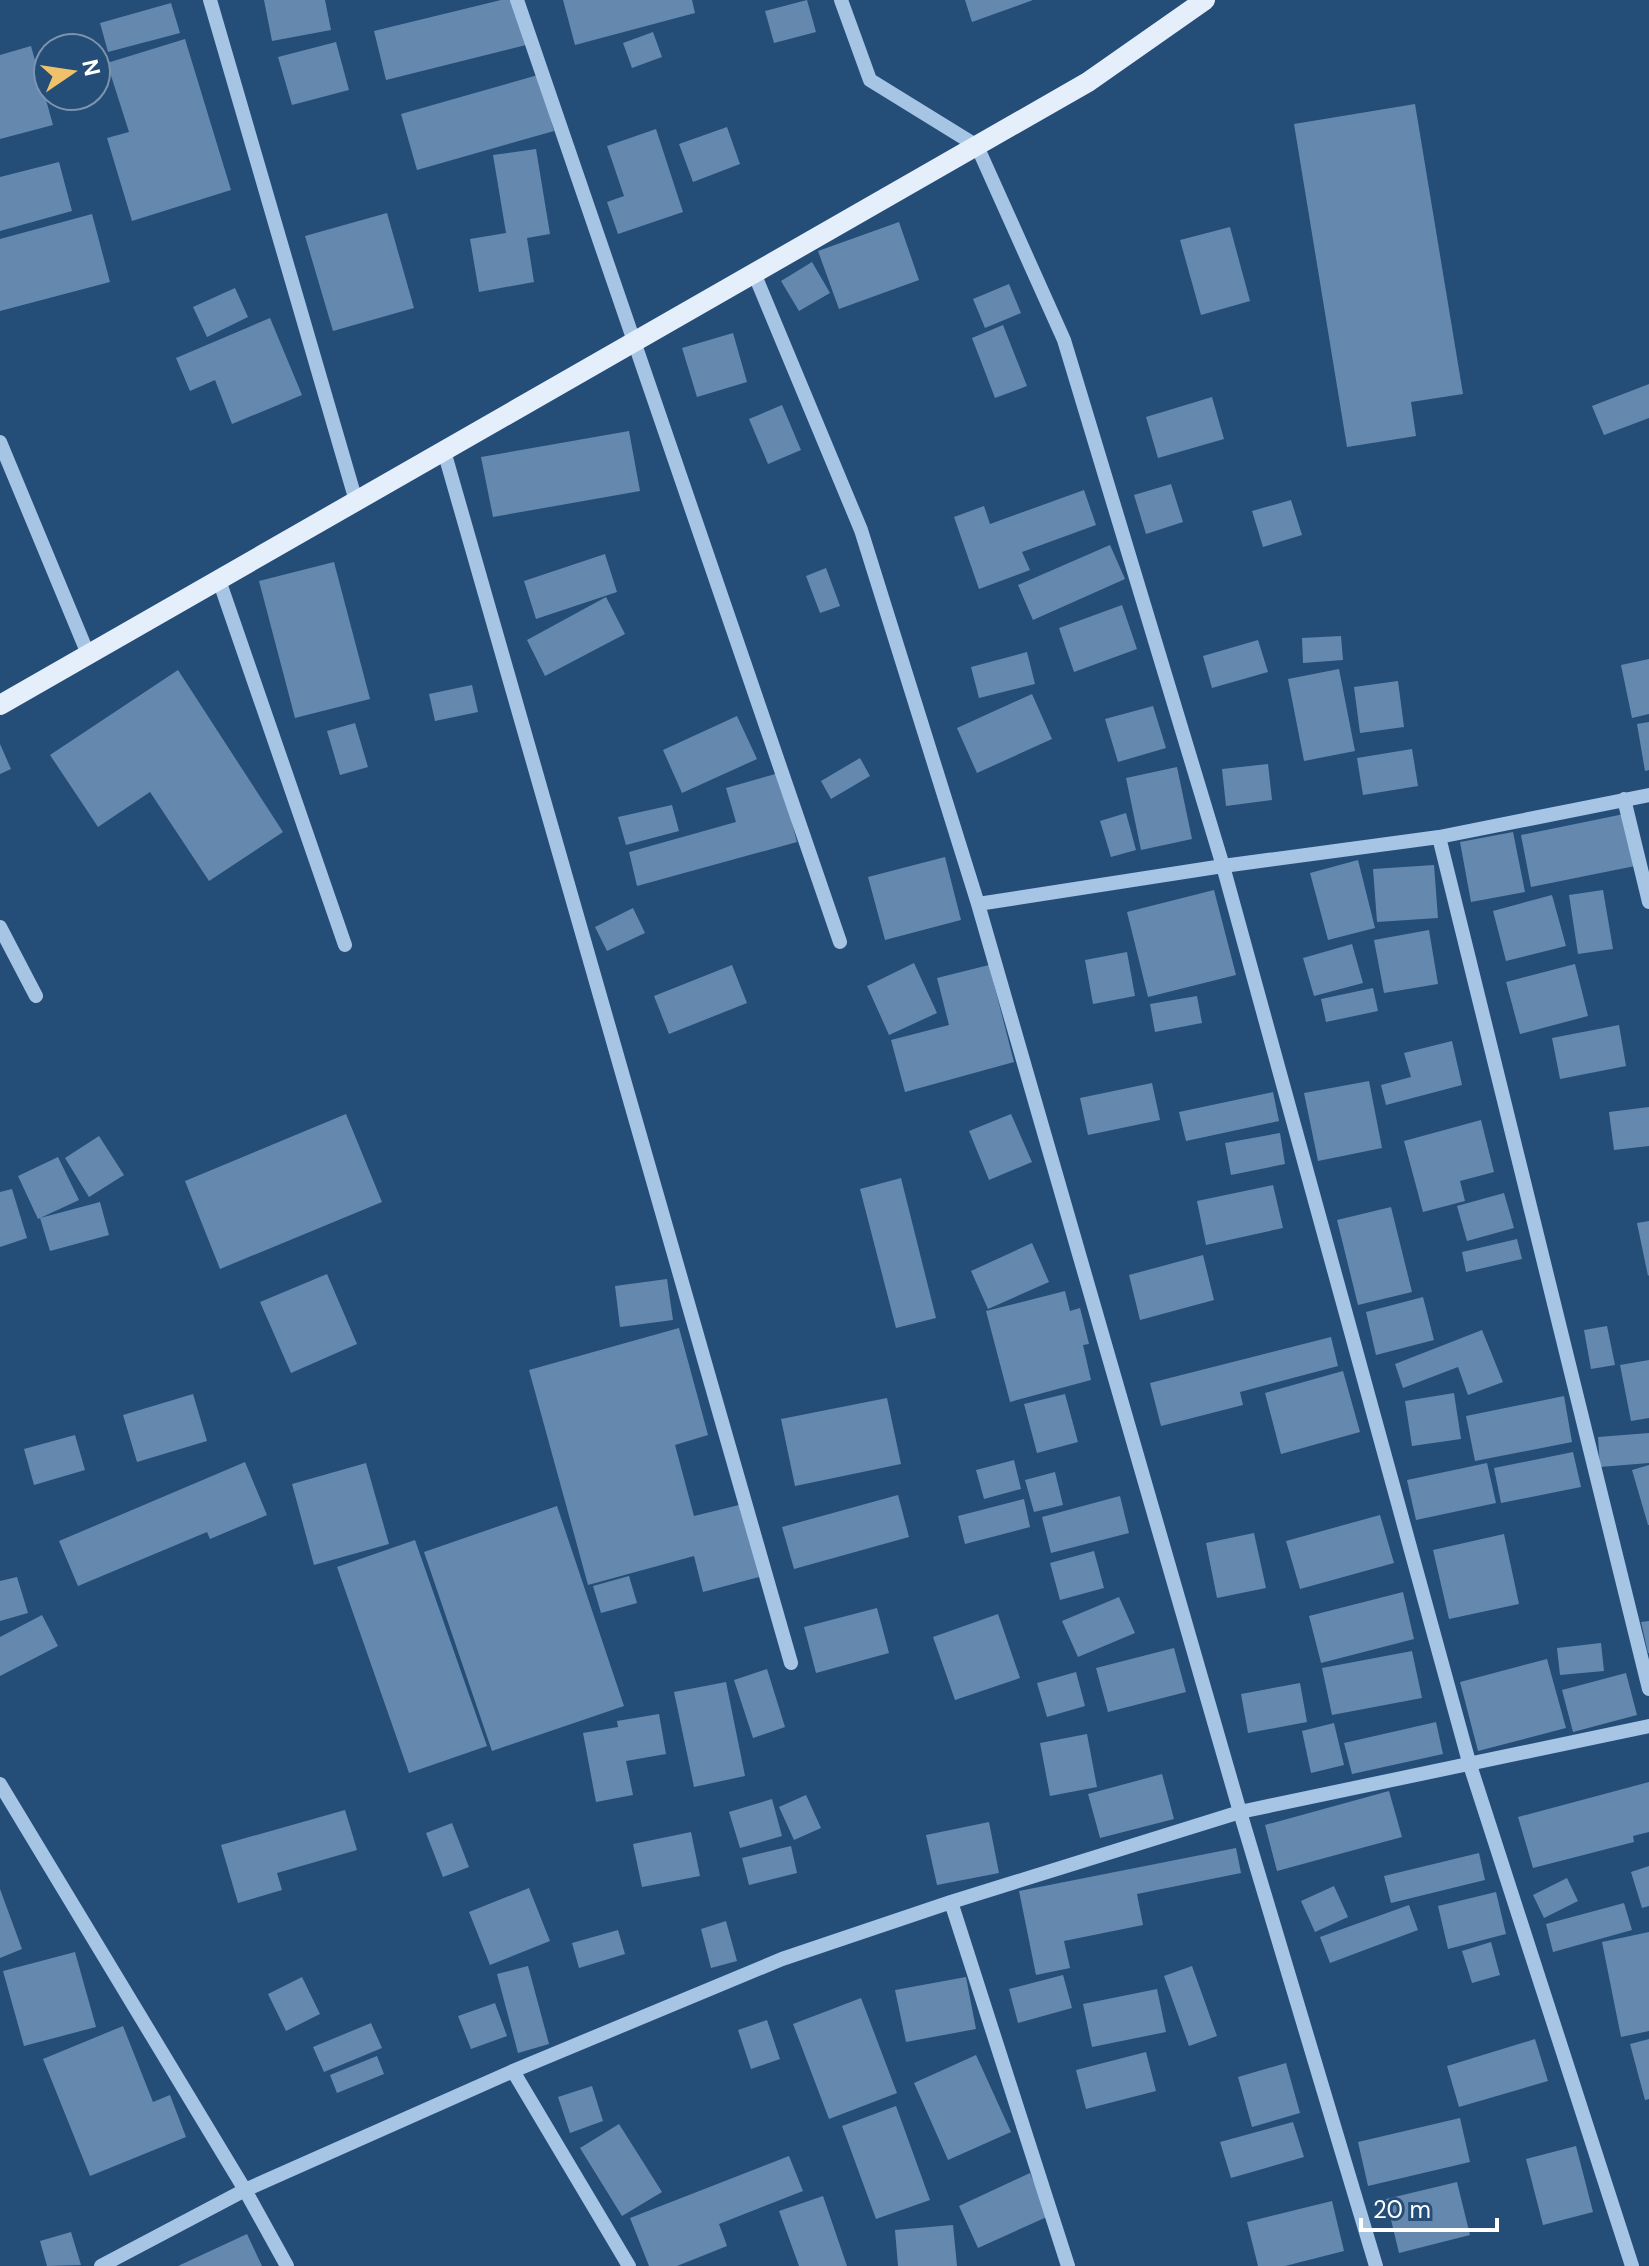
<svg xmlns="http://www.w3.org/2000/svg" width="1649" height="2266" font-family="'DM Sans',sans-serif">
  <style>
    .building { fill: #6589ae }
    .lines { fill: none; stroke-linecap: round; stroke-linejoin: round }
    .minor { stroke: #a6c4e4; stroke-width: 14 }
    .major { stroke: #e5effc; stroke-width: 20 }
  </style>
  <rect width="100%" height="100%" fill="#244d78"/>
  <path class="building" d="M264,0H325L331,30L272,41Z
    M501,0H514L526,45L386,80L374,31Z
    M563,0H692L695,13L575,45Z
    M807,0L816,32L774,43L765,11Z
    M965,0H1033L972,22Z
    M171,3L180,33L108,52L100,23Z
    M653,32L662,57L632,68L623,43Z
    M185,39L231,190L132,221L107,138L129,132L107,63Z
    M336,42L349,90L292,105L278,57Z
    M31,46L53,125L0,139V55Z
    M538,75L554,131L417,170L401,114Z
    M1415,104L1463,394L1411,402L1416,436L1347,447L1294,124Z
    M727,127L740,164L693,182L679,144Z
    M656,129L683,212L618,234L607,202L624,196L607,146Z
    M536,149L550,234L527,238L534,282L479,292L470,239L506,233L493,155Z
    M59,162L72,211L0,231V177Z
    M387,213L414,308L333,331L305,236Z
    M92,214L110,282L0,311V239Z
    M899,222L919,280L839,309L818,251Z
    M1230,227L1250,301L1201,315L1180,240Z
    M812,262L830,293L799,311L781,281Z
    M1009,284L1021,313L985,328L973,299Z
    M235,288L248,317L207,337L193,307Z
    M270,318L302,395L232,424L215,380L190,391L176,358Z
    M1003,325L1027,386L995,398L972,338Z
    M733,333L747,382L697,397L682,348Z
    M1649,384V418L1604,435L1592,406Z
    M1212,397L1224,439L1158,458L1146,417Z
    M782,405L801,450L768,464L749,419Z
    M629,431L640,491L493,517L481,457Z
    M1171,484L1183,522L1146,534L1134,495Z
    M1084,490L1096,525L1022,552L1030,570L979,589L954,517L984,506L990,524Z
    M1291,500L1302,535L1263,547L1252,511Z
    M1110,545L1125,579L1033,620L1018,585Z
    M605,554L617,592L536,619L524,581Z
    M334,562L370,699L295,718L259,581Z
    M826,568L840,606L820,613L806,576Z
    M606,597L625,634L545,676L527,640Z
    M1122,605L1137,649L1074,672L1059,628Z
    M1341,636L1343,660L1303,663L1302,638Z
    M1258,640L1268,672L1212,688L1203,656Z
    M1027,652L1035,684L979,698L971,667Z
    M1649,659V714L1632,718L1621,665Z
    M1339,669L1355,751L1304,761L1288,679Z
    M178,670L283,832L209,881L150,792L98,827L50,755Z
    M1398,681L1404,727L1360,733L1354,687Z
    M472,685L478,712L435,721L429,694Z
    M1032,694L1052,739L977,773L957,728Z
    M1153,706L1166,748L1118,762L1105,719Z
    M737,716L757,759L682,793L663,750Z
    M1649,722V770L1645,771L1637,724Z
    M355,723L368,767L340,775L327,731Z
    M0,744L11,769L0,774Z
    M1412,749L1418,786L1363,795L1357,758Z
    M860,758L870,776L831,799L821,781Z
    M1268,764L1272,800L1226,806L1222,769Z
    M1177,767L1192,839L1141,850L1126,778Z
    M779,773L797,842L637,886L629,852L736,822L726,788Z
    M672,805L679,831L626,845L618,817Z
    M1126,813L1136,850L1111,857L1100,821Z
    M1624,814L1635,866L1531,887L1521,835Z
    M1513,832L1525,892L1471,902L1460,842Z
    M945,857L961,920L885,940L868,877Z
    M1358,860L1375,928L1328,940L1310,873Z
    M1434,865L1438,918L1377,922L1373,869Z
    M1214,890L1236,975L1148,997L1127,912Z
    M1603,890L1613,949L1578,954L1569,895Z
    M1552,895L1566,946L1506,961L1493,911Z
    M633,908L645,933L607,951L595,927Z
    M1429,930L1438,984L1384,993L1374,940Z
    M1352,944L1363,983L1314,996L1303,958Z
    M1127,952L1135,996L1093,1004L1085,960Z
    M914,963L937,1013L889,1035L867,986Z
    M1575,964L1588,1016L1520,1034L1506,982Z
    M732,965L747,1003L669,1034L654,996Z
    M989,965L1014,1062L905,1092L891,1040L949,1025L937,978Z
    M1373,988L1378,1011L1326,1022L1321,999Z
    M1197,996L1202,1023L1155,1032L1150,1004Z
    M1619,1025L1626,1066L1560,1079L1552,1038Z
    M1452,1041L1462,1085L1386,1105L1381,1085L1411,1077L1404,1053Z
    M1369,1081L1382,1148L1318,1161L1304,1093Z
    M1152,1083L1160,1120L1088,1135L1080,1098Z
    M1273,1092L1279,1121L1186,1141L1179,1112Z
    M1649,1107V1146L1614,1150L1609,1112Z
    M346,1114L382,1202L220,1269L185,1181Z
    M1011,1114L1032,1162L989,1180L969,1131Z
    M1481,1120L1494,1172L1460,1181L1465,1201L1423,1212L1404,1141Z
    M1280,1133L1285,1164L1231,1175L1225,1143Z
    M99,1136L124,1175L89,1197L65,1158Z
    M58,1157L79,1200L38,1219L18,1176Z
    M901,1178L936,1318L896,1328L860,1189Z
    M1273,1185L1283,1228L1206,1245L1197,1201Z
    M12,1189L27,1238L0,1247V1192Z
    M1504,1193L1514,1228L1467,1241L1457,1206Z
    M100,1202L109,1235L50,1251L40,1218Z
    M1391,1207L1412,1292L1358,1305L1337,1220Z
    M1649,1221V1275L1648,1276L1637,1223Z
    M1517,1239L1522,1259L1466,1272L1462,1252Z
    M1032,1243L1049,1282L988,1309L971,1271Z
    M1203,1255L1214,1300L1140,1320L1129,1275Z
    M327,1274L357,1344L291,1373L260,1302Z
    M667,1279L673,1320L620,1327L615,1286Z
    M1065,1291L1070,1311L1080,1308L1089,1344L1083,1345L1091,1380L1010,1402L986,1311Z
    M1423,1297L1434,1340L1376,1355L1366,1312Z
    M1607,1326L1615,1365L1591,1369L1584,1330Z
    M679,1328L708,1435L675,1445L694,1516L739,1505L759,1577L703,1592L694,1556L588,1585L529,1370Z
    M1482,1330L1503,1382L1468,1395L1458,1367L1403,1388L1395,1364Z
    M1331,1337L1338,1366L1240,1392L1243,1405L1161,1426L1150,1383Z
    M1649,1360V1418L1631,1421L1620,1365Z
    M1343,1371L1360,1432L1281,1454L1265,1393Z
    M1454,1393L1461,1439L1412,1446L1405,1401Z
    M193,1394L207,1441L137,1462L123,1415Z
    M1065,1394L1078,1442L1037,1453L1024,1404Z
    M1564,1396L1572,1442L1475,1461L1466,1416Z
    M887,1398L901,1464L795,1486L781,1419Z
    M1649,1433V1463L1600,1467L1598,1437Z
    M75,1435L85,1470L34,1485L24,1449Z
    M1573,1452L1581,1487L1501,1503L1494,1468Z
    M1014,1460L1021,1489L984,1499L976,1470Z
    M245,1462L267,1515L210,1539L207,1532L78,1586L59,1541Z
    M366,1463L389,1544L314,1565L292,1484Z
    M1487,1463L1496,1503L1416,1520L1407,1480Z
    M1649,1465V1525H1648L1632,1470Z
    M1055,1472L1063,1505L1034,1512L1025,1480Z
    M898,1495L909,1537L794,1569L782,1527Z
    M1120,1496L1129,1533L1051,1553L1042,1517Z
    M1024,1499L1030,1527L965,1544L958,1516Z
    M557,1506L624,1706L492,1751L424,1552Z
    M1380,1515L1394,1563L1300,1589L1286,1541Z
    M1254,1533L1266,1588L1217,1598L1206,1543Z
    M1504,1534L1519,1604L1449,1619L1433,1550Z
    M415,1540L487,1746L409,1773L337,1567Z
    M1094,1551L1104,1588L1060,1600L1050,1563Z
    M629,1576L637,1603L601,1613L593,1586Z
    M17,1577L28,1613L0,1621V1581Z
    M1403,1592L1414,1639L1321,1663L1309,1616Z
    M1119,1597L1135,1633L1078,1657L1062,1621Z
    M877,1608L889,1653L816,1673L804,1627Z
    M998,1614L1020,1678L955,1700L933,1637Z
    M42,1615L58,1646L0,1676V1637Z
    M1649,1621V1653H1648L1641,1622Z
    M1601,1643L1604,1671L1560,1675L1557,1648Z
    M1174,1648L1186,1692L1108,1712L1096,1668Z
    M1412,1651L1422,1698L1332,1715L1322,1668Z
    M1547,1659L1566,1728L1478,1751L1460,1682Z
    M767,1669L785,1727L753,1738L734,1680Z
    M1076,1672L1085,1706L1047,1717L1037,1683Z
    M1626,1673L1637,1715L1573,1732L1562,1690Z
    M726,1682L745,1776L694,1787L674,1692Z
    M1300,1683L1307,1722L1248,1733L1241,1694Z
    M659,1714L666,1754L626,1761L633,1795L596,1802L583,1733L618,1727L617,1721Z
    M1436,1722L1443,1754L1352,1774L1344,1743Z
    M1334,1723L1344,1765L1311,1773L1302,1731Z
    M1087,1734L1097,1787L1050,1796L1040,1743Z
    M1162,1774L1174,1819L1100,1838L1088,1794Z
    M1649,1782V1832L1633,1836L1634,1842L1533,1868L1518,1817Z
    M1389,1791L1402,1837L1277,1871L1265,1825Z
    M806,1795L821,1828L794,1840L779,1807Z
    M772,1799L782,1836L740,1848L729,1812Z
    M345,1810L357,1850L277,1873L282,1890L238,1903L221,1845Z
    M989,1822L999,1873L937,1885L926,1835Z
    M452,1823L469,1867L443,1877L426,1833Z
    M691,1832L700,1876L642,1887L633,1844Z
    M791,1846L797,1873L749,1885L742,1858Z
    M1236,1848L1241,1873L1137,1894L1143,1925L1064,1941L1070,1968L1036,1975L1019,1891Z
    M1479,1853L1485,1880L1391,1903L1384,1876Z
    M1649,1866V1906L1642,1908L1631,1872Z
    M1567,1878L1578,1901L1544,1918L1533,1895Z
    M1334,1886L1348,1917L1315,1932L1301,1901Z
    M529,1888L550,1941L490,1965L469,1912Z
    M0,1889L22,1949L0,1958Z
    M1496,1892L1506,1934L1448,1949L1438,1906Z
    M1624,1903L1632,1930L1553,1952L1546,1924Z
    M1409,1905L1418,1930L1330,1963L1320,1937Z
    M726,1921L737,1961L711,1968L701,1929Z
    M618,1930L625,1954L579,1968L572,1943Z
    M1649,1932V2031L1621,2037L1602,1942Z
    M1491,1942L1500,1975L1472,1983L1462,1951Z
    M75,1952L96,2027L24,2046L3,1971Z
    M528,1966L549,2044L518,2053L497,1974Z
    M1192,1966L1217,2036L1189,2046L1164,1976Z
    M1063,1975L1072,2008L1018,2023L1009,1989Z
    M302,1977L320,2014L286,2031L268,1994Z
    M966,1977L976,2029L906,2042L895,1990Z
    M1157,1989L1166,2032L1092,2047L1083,2004Z
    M861,1998L897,2093L829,2119L793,2024Z
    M495,2003L507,2036L471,2049L458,2016Z
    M767,2020L780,2059L751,2069L738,2030Z
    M371,2023L382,2048L324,2072L313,2047Z
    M123,2026L153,2102L170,2095L186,2137L90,2176L43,2059Z
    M1535,2039L1548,2081L1459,2107L1447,2066Z
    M1649,2039V2099L1645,2100L1630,2044Z
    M1146,2052L1156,2091L1086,2109L1076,2070Z
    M976,2055L1011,2132L948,2160L914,2083Z
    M377,2056L384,2074L337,2093L330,2075Z
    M1286,2063L1300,2113L1252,2127L1238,2077Z
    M592,2086L603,2121L570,2133L558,2097Z
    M896,2106L930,2200L876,2219L842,2126Z
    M1460,2118L1470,2162L1368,2186L1358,2142Z
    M1293,2122L1304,2157L1231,2178L1220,2142Z
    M619,2124L662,2192L622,2216L580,2148Z
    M1576,2146L1593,2212L1543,2225L1526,2159Z
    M789,2156L803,2191L719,2224L727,2246L677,2266H649L630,2218Z
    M1030,2173L1049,2216L978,2248L959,2206Z
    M1457,2182L1470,2235L1399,2253L1386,2199Z
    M823,2196L847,2266H799L779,2211Z
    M1332,2201L1344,2251L1285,2266H1258L1247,2222Z
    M953,2225L957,2266H898L895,2230Z
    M71,2232L81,2265L47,2266L40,2241Z
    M247,2234L262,2266H178Z"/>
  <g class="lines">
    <path class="minor" d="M210,0L356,501
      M517,0L840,942
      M841,0L870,80L977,146L1064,340L1223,866L1469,1762L1632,2266
      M754,273L861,530L978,904L1240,1812L1376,2266
      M0,442L88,654
      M444,451L791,1663
      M219,580L345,945
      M1624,799L1649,902
      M1439,837L1649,1689
      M978,904L1223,866L1439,837L1649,795
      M0,927L36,996
      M0,1784L245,2190L287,2266
      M951,1902L1068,2266
      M513,2071L629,2266
      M101,2266L245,2190L513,2071L782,1959L951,1902L1240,1812L1649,1726"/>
    <path class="major" d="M0,705L1088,82L1205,0"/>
  </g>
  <g transform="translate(72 72) rotate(77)"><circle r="38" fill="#244d78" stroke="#7c94ae" stroke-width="2"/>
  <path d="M0-6L14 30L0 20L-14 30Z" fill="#eec16a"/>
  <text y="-12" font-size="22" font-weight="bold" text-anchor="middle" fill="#ffffff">N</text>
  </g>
  <path d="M1361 2218v12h136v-12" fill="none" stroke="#ffffff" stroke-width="4"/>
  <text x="1373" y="2218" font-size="24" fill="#ffffff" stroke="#244d78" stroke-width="6" paint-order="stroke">20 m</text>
</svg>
